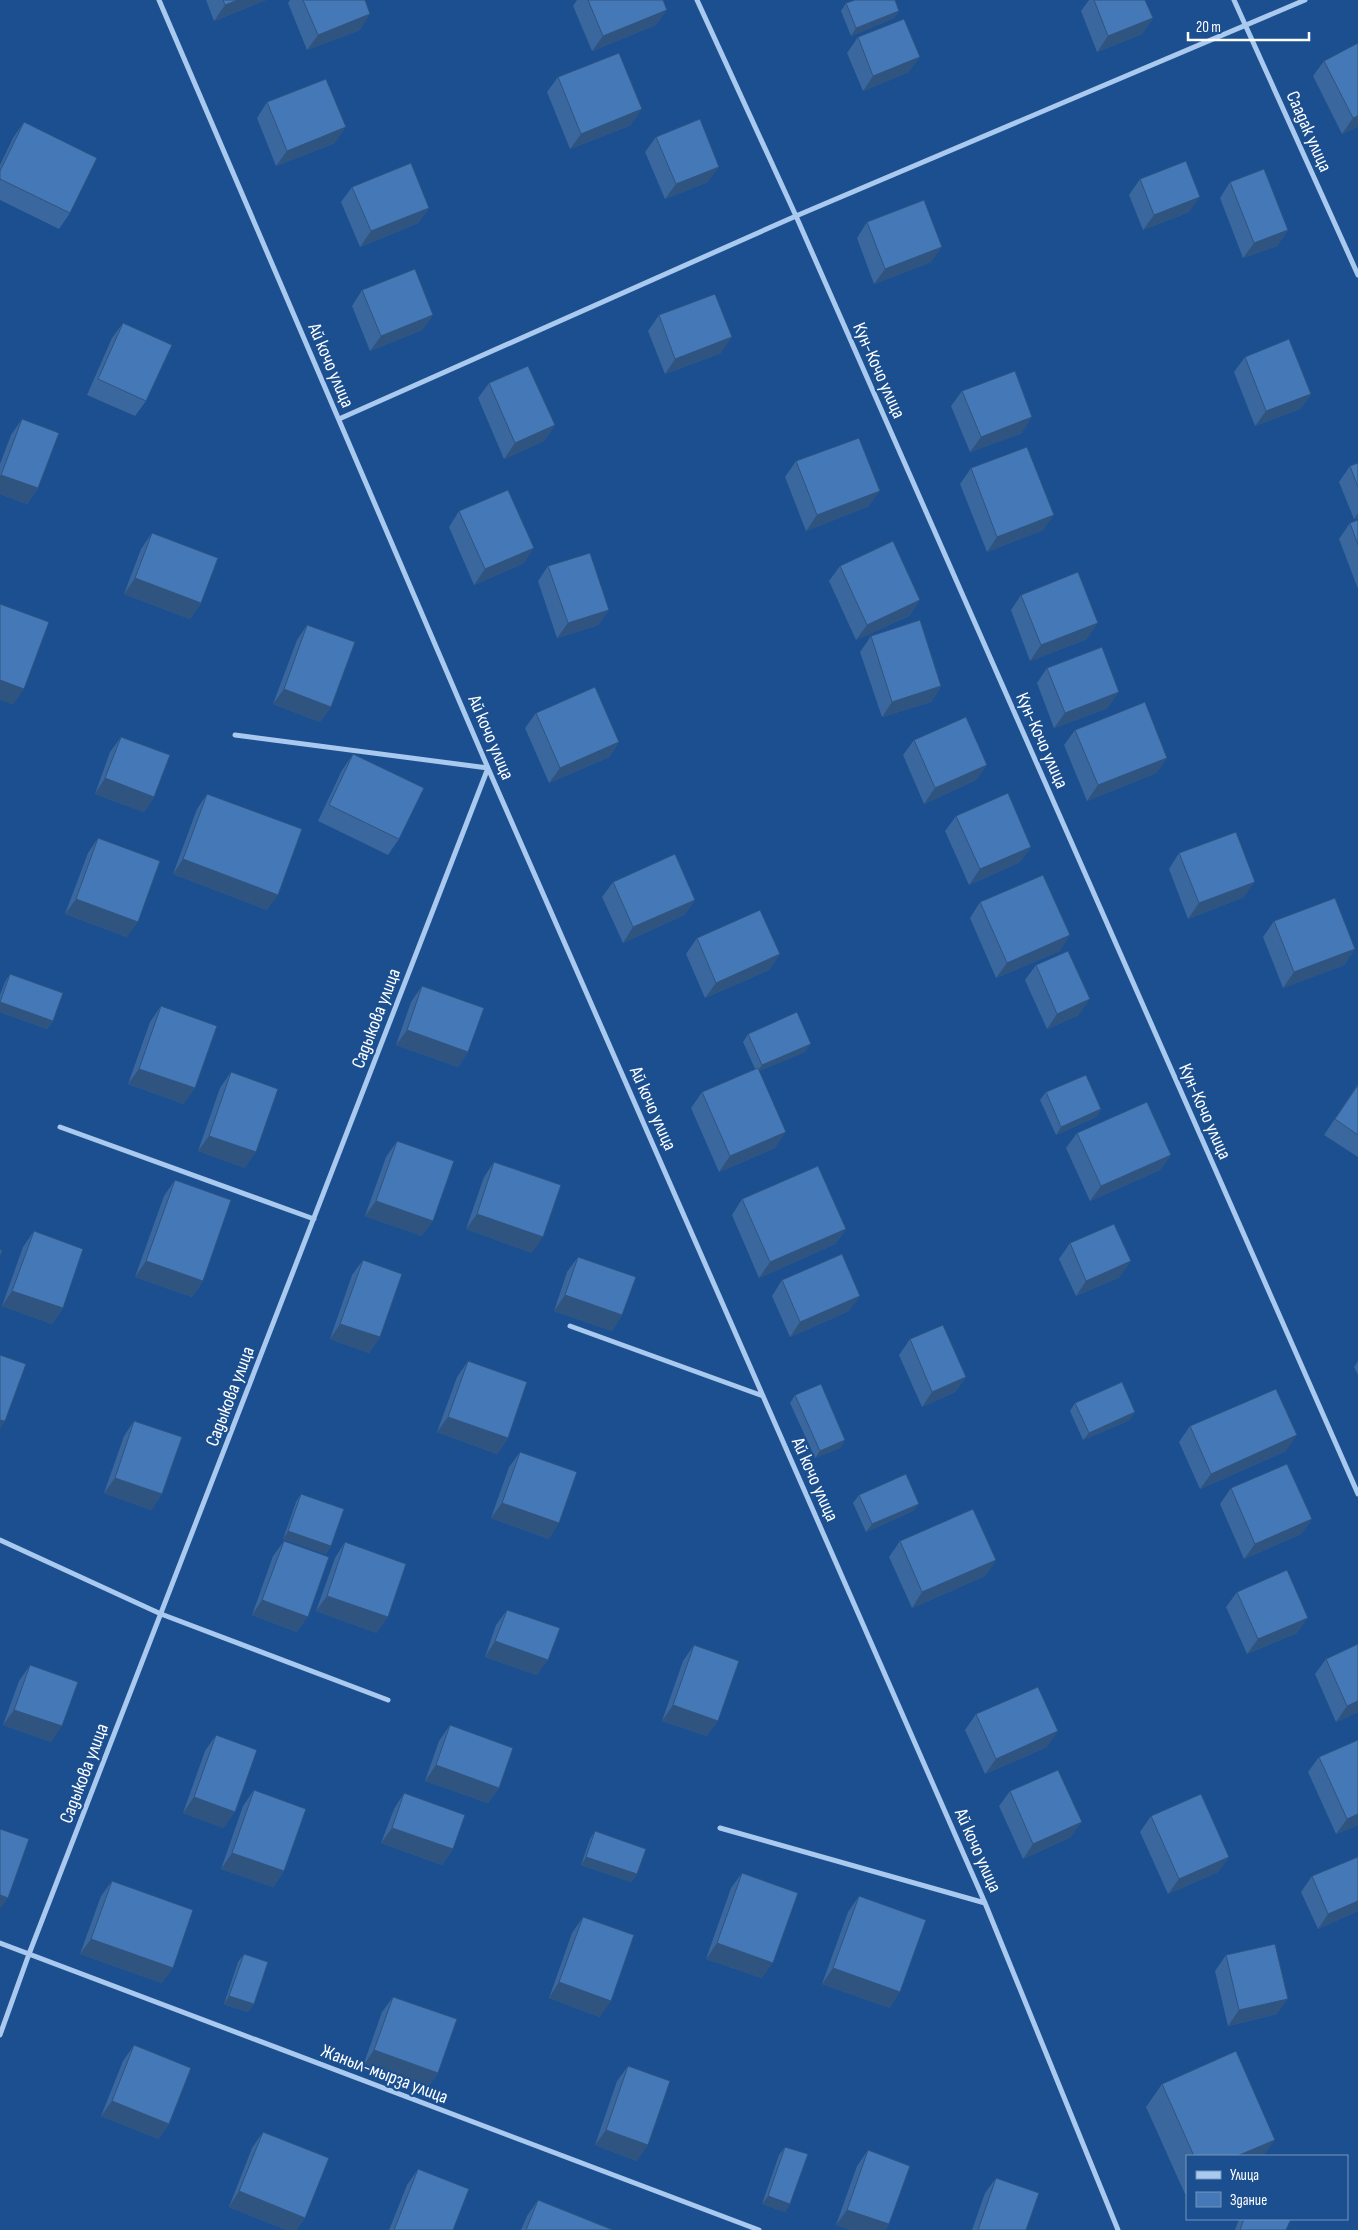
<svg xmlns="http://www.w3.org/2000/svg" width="1358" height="2230" font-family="'Sofia Sans Condensed',sans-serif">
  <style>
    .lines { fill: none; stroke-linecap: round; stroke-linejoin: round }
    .minor { stroke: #a9c9ee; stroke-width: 5 }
    .wall { fill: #3a679d }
    .shaded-wall { fill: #305480 }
    .building { fill: #4478b7; stroke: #305480 }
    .labels { text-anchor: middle; stroke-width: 4.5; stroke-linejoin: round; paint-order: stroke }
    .street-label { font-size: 19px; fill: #fff; stroke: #1b4f8f }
  </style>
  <rect width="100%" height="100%" fill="#1b4f8f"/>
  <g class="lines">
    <path class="minor" d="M159,0L488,768L985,1903L1118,2230
      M697,0L796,216L1358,1494
      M1234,0L1358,275
      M339,419L796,216L1305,0
      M60,1127L314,1219
      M570,1326L763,1396
      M0,1540L161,1614L388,1700
      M720,1828L985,1903
      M0,1943L759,2230
      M0,2035L29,1954L488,768L235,735"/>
  </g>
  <path class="wall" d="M206,0H266L214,21Z
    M290,0H365L360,30L307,50L288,3Z
    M577,0H588L656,25L592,51L573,6Z
    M1089,0H1145L1153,18L1142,34L1097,52L1081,11Z
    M846,3L899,11L894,18L851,36L841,11Z
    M858,37L909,72L863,91L847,53Z
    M1324,61L1358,126L1342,134L1313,76Z
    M558,77L631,125L570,149L547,92Z
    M267,102L335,143L276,166L257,118Z
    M24,122L70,213L59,229L0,200V165L13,138Z
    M656,137L708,182L665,199L645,152Z
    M1140,179L1189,212L1143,230L1129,195Z
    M1230,182L1288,230L1277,246L1243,258L1220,198Z
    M352,187L429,208L418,223L360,247L341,202Z
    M867,222L931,262L874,284L857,238Z
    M362,290L433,315L422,330L370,351L352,306Z
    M659,315L721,353L665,374L648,331Z
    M123,323L146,401L135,416L87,395L112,338Z
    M1245,357L1311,394L1300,409L1255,426L1234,372Z
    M489,383L555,425L544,441L504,459L478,398Z
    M962,391L1022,433L970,452L951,406Z
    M22,419L38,488L27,504L0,494V464L11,435Z
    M796,461L869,506L806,531L785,477Z
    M1358,463V518L1354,519L1339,482L1350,466Z
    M971,468L1043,530L987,552L960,484Z
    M459,511L524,563L474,585L449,527Z
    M1358,520V589L1339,539L1350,523Z
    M152,533L201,603L190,619L124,594L141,549Z
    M548,566L609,610L598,625L557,638L538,581Z
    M840,566L920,600L909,616L856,640L829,581Z
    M1021,595L1087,639L1030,661L1011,610Z
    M307,625L331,707L320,722L273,704L297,640Z
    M871,636L941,686L931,702L882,717L860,652Z
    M1047,668L1108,708L1054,728L1037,683Z
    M536,713L619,742L609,757L549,783L525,728Z
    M1075,730L1167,758L1156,773L1087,801L1064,745Z
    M121,737L154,797L144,812L95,794L110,752Z
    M914,740L987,765L976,780L924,804L903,755Z
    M353,754L399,839L388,855L318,821L342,770Z
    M207,794L267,910L173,874L197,809Z
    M956,816L1031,847L1020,862L969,885L945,831Z
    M98,838L127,937L65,914L88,853Z
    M1179,853L1244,897L1188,919L1169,869Z
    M613,882L695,900L684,915L623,943L602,897Z
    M980,902L1060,951L996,978L970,918Z
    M1274,921L1355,949L1344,965L1283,988L1263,937Z
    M697,938L780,954L769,970L705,998L686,954Z
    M1036,965L1079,1015L1047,1029L1025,980Z
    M10,974L53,1021L47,1029L0,1012V995L5,982Z
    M422,986L468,1052L458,1067L396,1045L411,1002Z
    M161,1006L184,1104L128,1084L150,1022Z
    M748,1034L805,1052L759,1071L775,1148L719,1172L691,1108L702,1092L755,1069L743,1042Z
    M231,1072L245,1168L198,1151L220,1088Z
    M1358,1084V1157L1324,1135Z
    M1046,1092L1101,1109L1096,1117L1056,1135L1040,1100Z
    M1077,1133L1171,1155L1160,1170L1090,1201L1066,1148Z
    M397,1141L422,1236L365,1216L386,1157Z
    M494,1162L532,1253L466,1229L484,1177Z
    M175,1180L203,1281L192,1297L135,1277L164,1196Z
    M742,1199L846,1229L835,1244L759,1278L732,1215Z
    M34,1231L63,1308L52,1324L2,1306L23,1247Z
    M1070,1243L1120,1277L1076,1296L1059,1259Z
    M578,1257L622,1315L612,1331L554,1311L567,1272Z
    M363,1260L380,1337L369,1353L330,1339L352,1275Z
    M782,1280L849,1311L790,1337L772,1296Z
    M910,1339L966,1377L955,1392L922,1407L899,1355Z
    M468,1361L508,1438L497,1454L437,1432L457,1377Z
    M1358,1361V1375L1354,1367Z
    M795,1395L845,1440L840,1448L815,1458L790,1403Z
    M1075,1403L1130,1420L1083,1440L1070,1411Z
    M134,1421L162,1494L151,1510L104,1493L124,1436Z
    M1190,1426L1286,1451L1200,1489L1179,1442Z
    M520,1452L549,1539L491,1518L509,1467Z
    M1231,1488L1312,1519L1301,1534L1244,1559L1220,1504Z
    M301,1494L331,1546L326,1554L283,1539L296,1502Z
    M859,1495L919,1504L913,1511L866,1532L853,1503Z
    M284,1541L297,1632L252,1615L273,1556Z
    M900,1541L996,1560L985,1576L912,1608L889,1557Z
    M345,1542L377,1633L316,1611L335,1558Z
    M1237,1592L1297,1633L1247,1654L1226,1607Z
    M507,1610L537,1675L485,1657L496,1625Z
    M694,1645L707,1736L662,1721L683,1661Z
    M1326,1659L1358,1712L1336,1722L1315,1674Z
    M30,1665L51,1742L3,1725L19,1681Z
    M976,1714L1047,1747L985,1774L965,1730Z
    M450,1725L499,1788L488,1803L425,1781L439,1741Z
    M216,1735L224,1828L183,1813L205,1751Z
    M1358,1740V1825L1336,1834L1308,1772L1319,1757Z
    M254,1790L284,1871L273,1887L221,1869L243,1806Z
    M1010,1791L1071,1837L1023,1859L999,1806Z
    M404,1793L453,1849L442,1865L381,1843L394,1809Z
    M1151,1816L1229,1857L1218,1872L1168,1894L1140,1832Z
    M595,1831L637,1874L631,1882L581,1865L590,1839Z
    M1358,1857V1911L1318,1929L1301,1892L1312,1876Z
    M742,1873L762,1978L706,1959L731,1888Z
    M112,1881L162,1983L80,1954L101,1896Z
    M859,1896L890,2008L822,1984L848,1912Z
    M583,1917L600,2017L549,1998L572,1933Z
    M244,1954L254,2004L248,2012L224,2004L238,1962Z
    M1226,1955L1277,2014L1228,2026L1215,1971Z
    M393,1997L438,2073L427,2089L363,2066L382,2012Z
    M134,2045L169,2124L158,2139L101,2116L123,2061Z
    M628,2066L637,2161L595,2145L617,2081Z
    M1162,2084L1263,2156H1187V2194H1185L1146,2107Z
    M263,2132L305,2218L296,2230H287L229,2207L252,2148Z
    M785,2147L790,2204L785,2212L762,2204L779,2155Z
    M868,2150L889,2224L885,2230H850L836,2225L857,2166Z
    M418,2169L453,2230H389L407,2185Z
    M996,2178L1026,2230H972L985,2193Z
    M538,2200L613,2230H521L527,2216Z
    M1239,2219H1291L1286,2230H1235Z"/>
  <path class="shaded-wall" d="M238,0H266L214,21L225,5Z
    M667,10L656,25L592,51L603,36Z
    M899,11L894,18L851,36L856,28Z
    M370,14L360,30L307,50L318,35Z
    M1153,18L1142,34L1097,52L1108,36Z
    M920,57L909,72L863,91L873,76Z
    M642,109L631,125L570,149L581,134Z
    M1358,116V126L1342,134L1353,118Z
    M346,127L335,143L276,166L287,151Z
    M719,167L708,182L665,199L676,184Z
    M1200,197L1189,212L1143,230L1154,215Z
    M429,208L418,223L360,247L371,231Z
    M1288,230L1277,246L1243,258L1254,243Z
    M942,247L931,262L874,284L885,269Z
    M433,315L422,330L370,351L381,336Z
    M732,337L721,353L665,374L675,359Z
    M1311,394L1300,409L1255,426L1266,411Z
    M1032,417L1022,433L970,452L981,437Z
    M555,425L544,441L504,459L515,443Z
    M1,475L38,488L27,504L0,494V476Z
    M880,491L869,506L806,531L817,515Z
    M1358,513V518L1354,519Z
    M1054,515L1043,530L987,552L997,537Z
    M534,548L524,563L474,585L485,569Z
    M135,578L201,603L190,619L124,594Z
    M920,600L909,616L856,640L867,625Z
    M609,610L598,625L557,638L568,623Z
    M1098,623L1087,639L1030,661L1041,645Z
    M0,680L24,689L13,705L0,700Z
    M941,686L931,702L882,717L892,702Z
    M284,689L331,707L320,722L273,704Z
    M1119,692L1108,708L1054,728L1065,713Z
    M619,742L609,757L549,783L560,768Z
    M1167,758L1156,773L1087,801L1098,785Z
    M987,765L976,780L924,804L935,788Z
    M105,778L154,797L144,812L95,794Z
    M1031,847L1020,862L969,885L980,869Z
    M183,859L278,895L267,910L173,874Z
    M1255,882L1244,897L1188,919L1199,903Z
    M76,899L138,922L127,937L65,914Z
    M695,900L684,915L623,943L633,927Z
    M1070,935L1060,951L996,978L1007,963Z
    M1355,949L1344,965L1283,988L1294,972Z
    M780,954L769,970L705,998L716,983Z
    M1090,999L1079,1015L1047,1029L1057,1014Z
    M0,1002L53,1021L47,1029L0,1012Z
    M407,1030L468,1052L458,1067L396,1045Z
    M811,1044L805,1052L757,1072L762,1065Z
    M139,1069L195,1088L184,1104L128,1084Z
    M1101,1109L1096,1117L1056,1135L1061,1127Z
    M786,1132L775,1148L719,1172L730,1156Z
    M209,1136L256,1152L245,1168L198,1151Z
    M1171,1155L1160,1170L1090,1201L1101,1186Z
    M376,1201L433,1221L422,1236L365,1216Z
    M477,1214L543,1237L532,1253L466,1229Z
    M846,1229L835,1244L759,1278L770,1262Z
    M146,1261L203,1281L192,1297L135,1277Z
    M1131,1261L1120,1277L1076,1296L1086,1281Z
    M12,1291L63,1308L52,1324L2,1306Z
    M565,1295L622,1315L612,1331L554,1311Z
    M860,1296L849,1311L790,1337L800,1322Z
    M340,1324L380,1337L369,1353L330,1339Z
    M966,1377L955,1392L922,1407L932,1392Z
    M1135,1412L1130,1420L1083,1440L1089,1433Z
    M448,1417L508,1438L497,1454L437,1432Z
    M0,1420L5,1421L0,1429Z
    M1297,1435L1286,1451L1200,1489L1211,1474Z
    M845,1440L840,1448L815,1458L820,1451Z
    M115,1478L162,1494L151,1510L104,1493Z
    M502,1503L559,1523L549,1539L491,1518Z
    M919,1504L913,1511L866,1532L872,1524Z
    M1312,1519L1301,1534L1244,1559L1255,1544Z
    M288,1531L331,1546L326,1554L283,1539Z
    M996,1560L985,1576L912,1608L922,1592Z
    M327,1596L388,1617L377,1633L316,1611Z
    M262,1600L308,1617L297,1632L252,1615Z
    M1308,1618L1297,1633L1247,1654L1258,1639Z
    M495,1641L548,1660L537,1675L485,1657Z
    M1358,1701V1712L1336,1722L1347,1706Z
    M673,1705L718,1721L707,1736L662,1721Z
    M14,1710L62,1726L51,1742L3,1725Z
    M1058,1731L1047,1747L985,1774L996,1759Z
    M436,1765L499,1788L488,1803L425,1781Z
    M194,1797L235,1812L224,1828L183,1813Z
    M1358,1814V1825L1336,1834L1347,1819Z
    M1082,1822L1071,1837L1023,1859L1033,1844Z
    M392,1828L453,1849L442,1865L381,1843Z
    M232,1853L284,1871L273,1887L221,1869Z
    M586,1857L637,1874L631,1882L581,1865Z
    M1229,1857L1218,1872L1168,1894L1179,1879Z
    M0,1895L8,1898L0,1909Z
    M1358,1901V1911L1318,1929L1328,1914Z
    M91,1939L173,1968L162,1983L80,1954Z
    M717,1943L773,1963L762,1978L706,1959Z
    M833,1968L900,1992L890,2008L822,1984Z
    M559,1982L611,2001L600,2017L549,1998Z
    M229,1996L254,2004L248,2012L224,2004Z
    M1288,1999L1277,2014L1228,2026L1239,2010Z
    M374,2050L438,2073L427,2089L363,2066Z
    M112,2101L169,2124L158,2139L101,2116Z
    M606,2130L648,2145L637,2161L595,2145Z
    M1275,2140L1263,2156H1237Z
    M239,2191L305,2218L296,2230H287L229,2207Z
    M768,2196L790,2204L785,2212L762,2204Z
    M847,2210L889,2224L885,2230H850L836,2225Z"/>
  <path class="building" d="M223,0H238L225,5Z
    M303,0H365L370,14L318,35Z
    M588,0H663L667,10L603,36Z
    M855,0H895L899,11L856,28L846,3Z
    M1094,0H1145L1153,18L1108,36Z
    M904,19L920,57L873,76L858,37Z
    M1358,43V116L1353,118L1324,61Z
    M619,53L642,109L581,134L558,77Z
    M326,79L346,127L287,151L267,102Z
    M700,119L719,167L676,184L656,137Z
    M24,122L97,158L70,213L0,179V171Z
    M1186,161L1200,197L1154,215L1140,179Z
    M411,163L429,208L371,231L352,187Z
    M1264,169L1288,230L1254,243L1230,182Z
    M924,200L942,247L885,269L867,222Z
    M415,269L433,315L381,336L362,290Z
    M715,294L732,337L675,359L659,315Z
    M123,323L172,345L146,401L98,379Z
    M1289,339L1311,394L1266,411L1245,357Z
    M528,366L555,425L515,443L489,383Z
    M1015,371L1032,417L981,437L962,391Z
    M22,419L59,433L38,488L1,475Z
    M859,438L880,491L817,515L796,461Z
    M1027,447L1054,515L997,537L971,468Z
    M1358,463V487L1350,466Z
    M508,490L534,548L485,569L459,511Z
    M1358,520V545L1350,523Z
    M152,533L218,558L201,603L135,578Z
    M893,541L920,600L867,625L840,566Z
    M590,553L609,610L568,623L548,566Z
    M1078,572L1098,623L1041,645L1021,595Z
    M0,604L49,622L24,689L0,680Z
    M920,620L941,686L892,702L871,636Z
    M307,625L355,642L331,707L284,689Z
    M1102,647L1119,692L1065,713L1047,668Z
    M595,687L619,742L560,768L536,713Z
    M1145,702L1167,758L1098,785L1075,730Z
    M966,717L987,765L935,788L914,740Z
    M121,737L170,755L154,797L105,778Z
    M353,754L424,788L399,839L329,805Z
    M1008,793L1031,847L980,869L956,816Z
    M207,794L302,829L278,895L183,859Z
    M1236,832L1255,882L1199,903L1179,853Z
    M98,838L160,861L138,922L76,899Z
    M675,854L695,900L633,927L613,882Z
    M1043,875L1070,935L1007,963L980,902Z
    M1335,898L1355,949L1294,972L1274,921Z
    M760,910L780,954L716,983L697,938Z
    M1068,951L1090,999L1057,1014L1036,965Z
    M10,974L63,993L53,1021L0,1002Z
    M422,986L484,1008L468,1052L407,1030Z
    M161,1006L217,1026L195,1088L139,1069Z
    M797,1012L811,1044L762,1065L748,1034Z
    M758,1068L786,1132L730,1156L702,1092Z
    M231,1072L278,1089L256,1152L209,1136Z
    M1086,1075L1101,1109L1061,1127L1046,1092Z
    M1358,1085V1135L1335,1119Z
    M1147,1102L1171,1155L1101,1186L1077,1133Z
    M397,1141L454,1161L433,1221L376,1201Z
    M494,1162L561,1185L543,1237L477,1214Z
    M818,1166L846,1229L770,1262L742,1199Z
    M175,1180L231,1200L203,1281L146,1261Z
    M1114,1224L1131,1261L1086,1281L1070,1243Z
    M34,1231L83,1249L63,1308L12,1291Z
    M0,1250H2L0,1257Z
    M842,1254L860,1296L800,1322L782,1280Z
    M578,1257L636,1277L622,1315L565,1295Z
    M363,1260L402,1274L380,1337L340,1324Z
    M943,1325L966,1377L932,1392L910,1339Z
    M0,1355L26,1364L5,1421L0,1420Z
    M468,1361L527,1382L508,1438L448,1417Z
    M1122,1382L1135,1412L1089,1433L1075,1403Z
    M821,1384L845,1440L820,1451L795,1395Z
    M1276,1389L1297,1435L1211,1474L1190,1426Z
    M134,1421L182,1437L162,1494L115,1478Z
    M520,1452L577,1472L559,1523L502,1503Z
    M1287,1464L1312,1519L1255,1544L1231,1488Z
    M906,1474L919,1504L872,1524L859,1495Z
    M301,1494L344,1509L331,1546L288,1531Z
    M973,1509L996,1560L922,1592L900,1541Z
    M284,1541L329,1557L308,1617L262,1600Z
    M345,1542L406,1564L388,1617L327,1596Z
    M1287,1570L1308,1618L1258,1639L1237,1592Z
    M507,1610L560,1628L548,1660L495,1641Z
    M1358,1644V1701L1347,1706L1326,1659Z
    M694,1645L739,1661L718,1721L673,1705Z
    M30,1665L78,1682L62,1726L14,1710Z
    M1038,1687L1058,1731L996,1759L976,1714Z
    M450,1725L513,1748L499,1788L436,1765Z
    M216,1735L257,1750L235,1812L194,1797Z
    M1358,1740V1814L1347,1819L1319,1757Z
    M1058,1770L1082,1822L1033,1844L1010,1791Z
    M254,1790L306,1809L284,1871L232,1853Z
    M404,1793L465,1815L453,1849L392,1828Z
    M1201,1794L1229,1857L1179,1879L1151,1816Z
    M0,1829L29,1839L8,1898L0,1895Z
    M595,1831L646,1849L637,1874L586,1857Z
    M1358,1857V1901L1328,1914L1312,1876Z
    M742,1873L798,1893L773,1963L717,1943Z
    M112,1881L193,1910L173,1968L91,1939Z
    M859,1896L926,1920L900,1992L833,1968Z
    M583,1917L634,1935L611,2001L559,1982Z
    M1275,1944L1288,1999L1239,2010L1226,1955Z
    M244,1954L268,1962L254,2004L229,1996Z
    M393,1997L457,2019L438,2073L374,2050Z
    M134,2045L191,2068L169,2124L112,2101Z
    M1236,2051L1275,2140L1237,2156H1194L1162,2084Z
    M628,2066L670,2081L648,2145L606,2130Z
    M263,2132L329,2158L305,2218L239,2191Z
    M785,2147L808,2154L790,2204L768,2196Z
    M868,2150L910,2166L889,2224L847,2210Z
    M418,2169L469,2189L453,2230H394Z
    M996,2178L1039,2193L1026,2230H978Z
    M538,2200L613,2230H526Z
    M1244,2219H1291L1286,2230H1240Z"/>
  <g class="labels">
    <g class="street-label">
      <text transform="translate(1310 131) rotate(66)" y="7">Саадак улица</text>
      <text transform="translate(332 365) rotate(67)" y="7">Ай кочо улица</text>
      <text transform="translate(880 370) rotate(66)" y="7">Кун-Кочо улица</text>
      <text transform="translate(492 737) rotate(67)" y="7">Ай кочо улица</text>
      <text transform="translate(1043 740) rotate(66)" y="7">Кун-Кочо улица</text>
      <text transform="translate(375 1018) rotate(-69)" y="7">Садыкова улица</text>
      <text transform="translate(654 1108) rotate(66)" y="7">Ай кочо улица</text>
      <text transform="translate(1206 1111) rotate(66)" y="7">Кун-Кочо улица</text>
      <text transform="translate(229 1396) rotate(-69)" y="7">Садыкова улица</text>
      <text transform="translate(816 1479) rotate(66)" y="7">Ай кочо улица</text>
      <text transform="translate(83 1773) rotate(-69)" y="7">Садыкова улица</text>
      <text transform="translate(979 1850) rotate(66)" y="7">Ай кочо улица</text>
      <text transform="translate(385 2073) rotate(21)" y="7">Жаныл-мырза улица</text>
    </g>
  </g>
  <rect x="1186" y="2155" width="162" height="65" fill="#1b4f8f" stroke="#7695bc"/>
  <rect x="1196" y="2171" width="25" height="8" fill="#a9c9ee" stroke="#7695bc"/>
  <text x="1230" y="2180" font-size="15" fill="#ffffff">Улица</text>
  <rect x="1196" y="2192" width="25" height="15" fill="#4478b7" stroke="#7695bc"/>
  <text x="1230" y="2205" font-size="15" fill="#ffffff">Здание</text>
  <path d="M1188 32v8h121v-8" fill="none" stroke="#ffffff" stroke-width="2.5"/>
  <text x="1196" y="32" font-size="15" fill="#ffffff" stroke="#1b4f8f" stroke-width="4" paint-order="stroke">20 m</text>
</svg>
